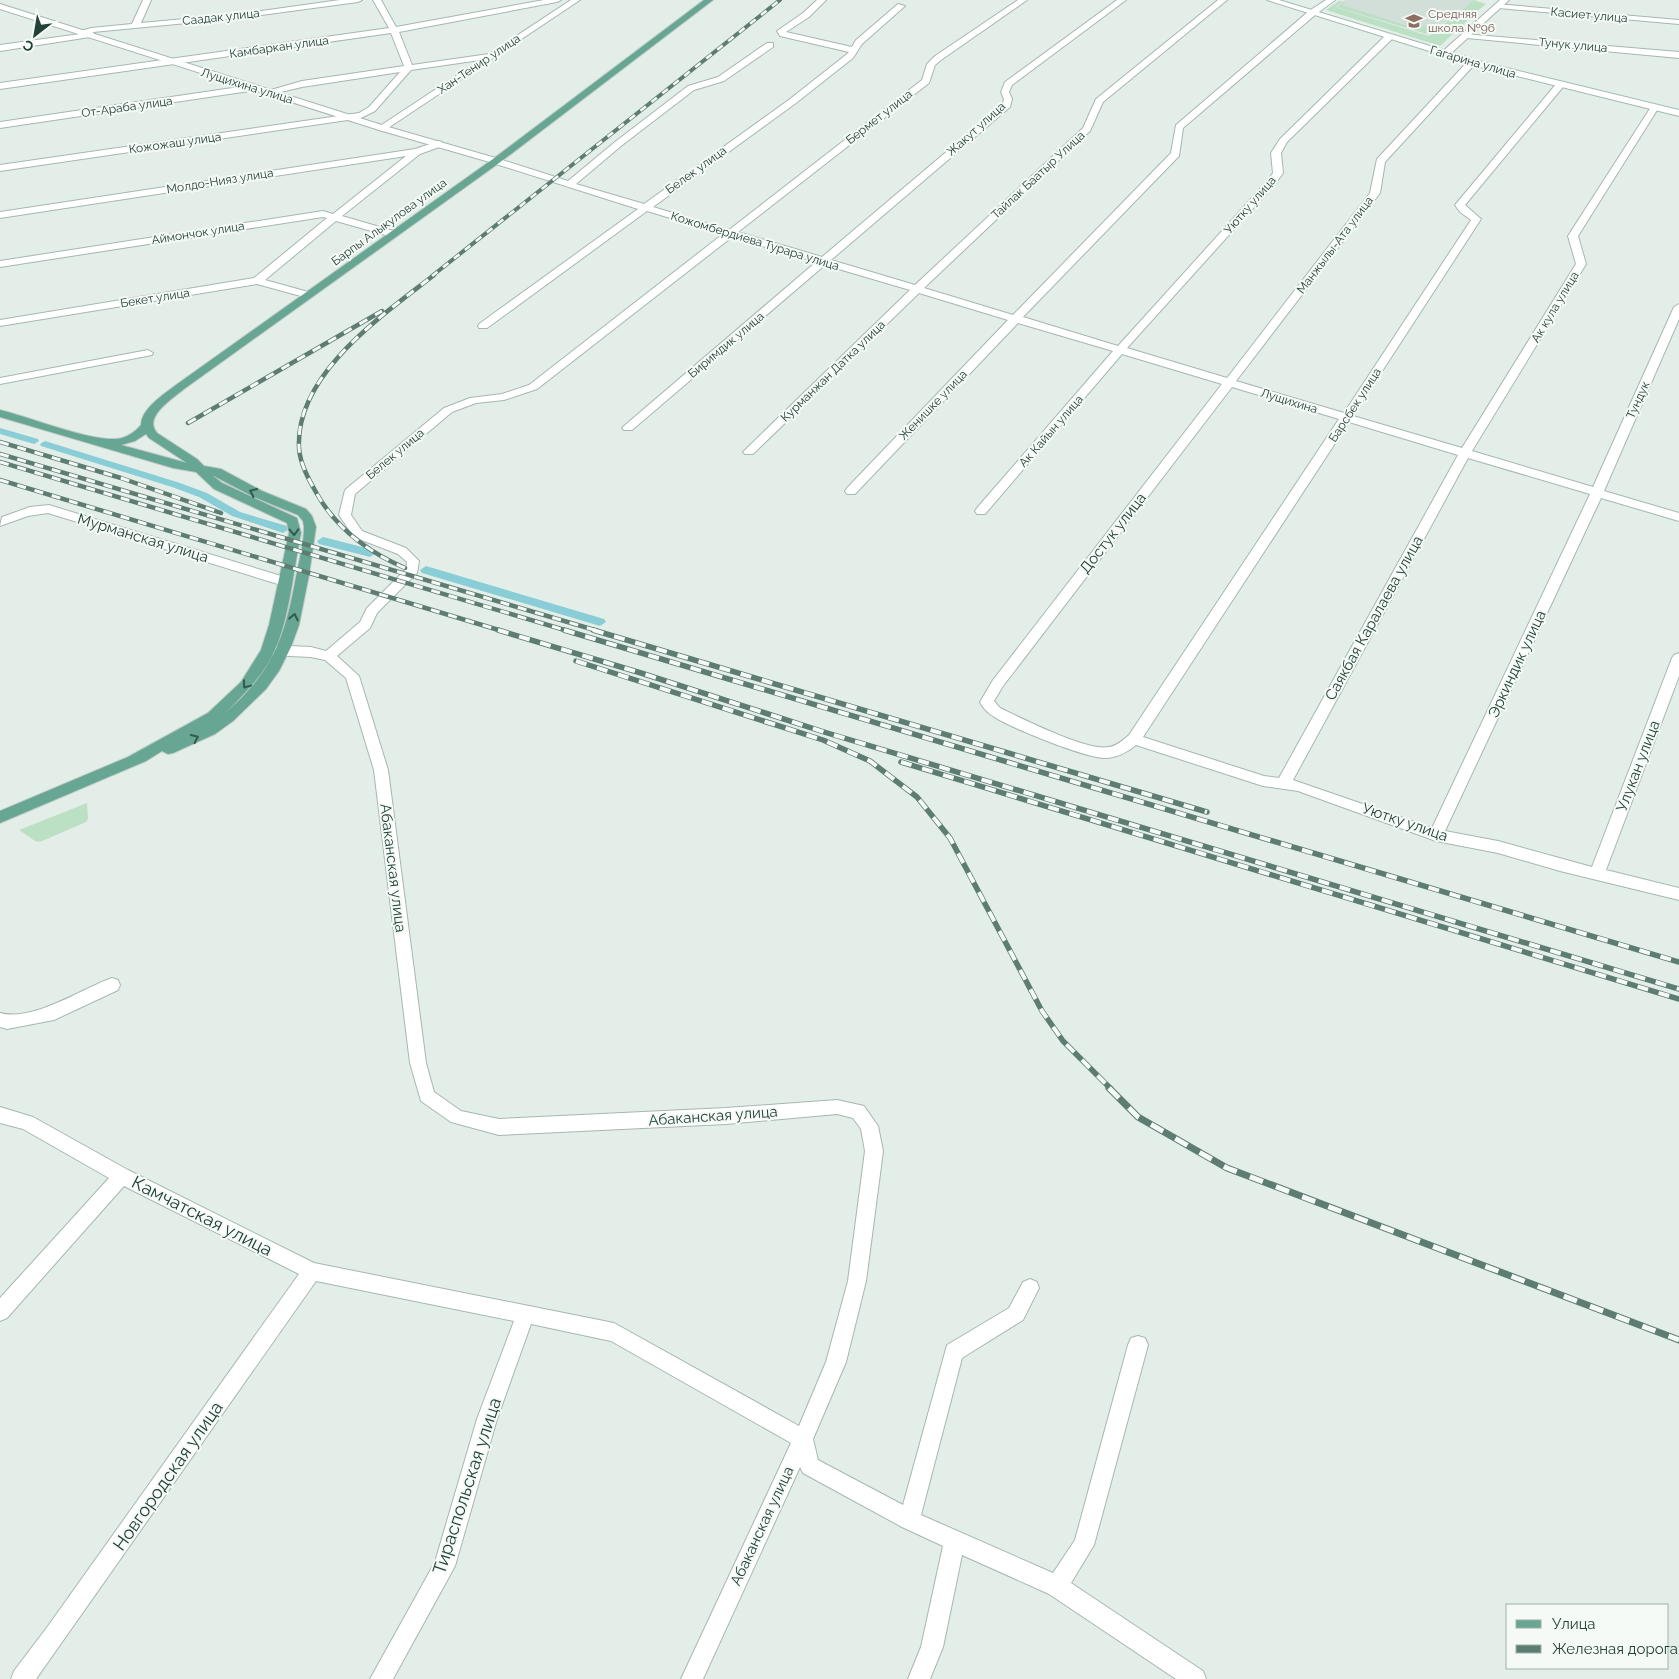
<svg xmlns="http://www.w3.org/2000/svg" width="1679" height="1679" font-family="Raleway,sans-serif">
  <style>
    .built { fill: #d2ded8 }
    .green { fill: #bce0c4 }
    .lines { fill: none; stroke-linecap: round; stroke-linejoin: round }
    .canal { fill: #89cdd6; fill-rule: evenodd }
    .minor-casing { stroke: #a6b7b0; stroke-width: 2 }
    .tertiary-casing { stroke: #a6b7b0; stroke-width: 2 }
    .secondary-casing { stroke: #a1bab1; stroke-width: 2 }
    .primary-casing { stroke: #c1cac7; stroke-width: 2 }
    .minor { fill: #fff; fill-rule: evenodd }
    .tertiary { fill: #fff; fill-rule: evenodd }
    .secondary { fill: #fff; fill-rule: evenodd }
    .primary { fill: #66a693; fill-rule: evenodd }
    .rail-far3-casing { stroke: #5d7c72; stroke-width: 4 }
    .rail-far2-casing { stroke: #5d7c72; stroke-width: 4.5 }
    .rail-far1-casing { stroke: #5d7c72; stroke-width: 5.5 }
    .rail-casing { stroke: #5d7c72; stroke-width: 7 }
    .rail-far3 { stroke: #f5faf7; stroke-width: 2.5; stroke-dasharray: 7; stroke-linecap: butt }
    .rail-far2 { stroke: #f5faf7; stroke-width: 3; stroke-dasharray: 9; stroke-linecap: butt }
    .rail-far1 { stroke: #f5faf7; stroke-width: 4; stroke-dasharray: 11; stroke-linecap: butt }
    .rail { stroke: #f5faf7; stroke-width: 5; stroke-dasharray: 14; stroke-linecap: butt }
    .oneway { stroke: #335a4e }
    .labels { text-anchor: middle; stroke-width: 4; stroke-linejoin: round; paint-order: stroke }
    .far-education-label { font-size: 12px; fill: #785e54; stroke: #f5faf7; text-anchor: start }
    .far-street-label { font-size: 12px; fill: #224137; stroke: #f5faf7 }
    .street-label { font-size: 15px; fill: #224137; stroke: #f5faf7 }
    .near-street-label { font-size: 18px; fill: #224137; stroke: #f5faf7 }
  </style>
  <rect width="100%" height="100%" fill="#e4eee9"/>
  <path class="built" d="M1345,0H1474L1429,35L1335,7Z"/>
  <path class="green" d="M1474,0L1486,4L1474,14L1467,13L1463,17L1468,19L1466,22L1440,46L1326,10L1339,1H1343L1335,7L1429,36Z
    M1344,2H1346L1342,5L1408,26L1438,27L1428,34L1337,7Z
    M87,803L88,819L86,822L40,842L35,841L19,830Z"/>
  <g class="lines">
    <path class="canal" d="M0,428L38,439L39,441L34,444L0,434Z
      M45,441L180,483L207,493L240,512L287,526L289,529L283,533L232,516L199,497L172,487L41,446L40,444Z
      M323,537L374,550L376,553L370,557L319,544L317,541Z
      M426,566L604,619L606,622L600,626L422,573L420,570Z"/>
    <g class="minor-casing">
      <path id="minor" d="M143,0H151L141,23L239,14L340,0H362L358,2L239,18L93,32L94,35L90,37L0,51V45L80,34L81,31L91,28L132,24Z
        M373,0H381L396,27L544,0H561L557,2L399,32L412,65L489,54L571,0H580L385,130L382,131L377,128L480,60L411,70L375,111L361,118L0,171V165L359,113L369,107L400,72L302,87L268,95L264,92L302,81L404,66L391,33L0,89V83L389,28Z
        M817,0H826L809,17L786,32L852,47L856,40L898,4L905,6L862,44L853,58L796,103L653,207L729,230L922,80L927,64L935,56L1018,0H1027L941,60L935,65L929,83L738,232L822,257L1003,104L1004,99L1001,92L1005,82L1117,0H1126L1012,85L1009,92L1012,99L1010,107L831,260L915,285L1083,128L1096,99L1218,0H1227L1103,102L1090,131L924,288L1013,315L1171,153L1176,125L1309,11L1326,0H1335L1315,15L1183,128L1179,156L1023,317L1118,346L1268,180L1273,173L1271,153L1280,139L1386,35H1392V39L1287,142L1281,153L1283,173L1275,184L1127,348L1227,378L1370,193L1377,159L1469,60H1475V64L1385,162L1380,193L1236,381L1344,413L1471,220L1460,212L1455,205L1557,83H1563V87L1465,205L1481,219L1353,416L1462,448L1576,264L1568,236L1651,107L1652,105H1658L1659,107L1578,236L1586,264L1472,451L1593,487L1674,307L1679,304V319L1604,491L1679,513V521L1601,498L1445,831L1498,841L1592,867L1672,658L1674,655L1679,653V676L1606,870L1679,888V900L1560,871L1498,853L1436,841L1298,791L1263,786L1136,745C1128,752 1116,758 1105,758C1085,758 1005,726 990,714C986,711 982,706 980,702L993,680L1222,384L1122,354L985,514H977L975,511L977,508L1113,351L1018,323L855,494H847L845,491L847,488L1008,320L919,293L753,454H745L743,452L745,450L910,290L825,265L632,430H624L622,428L624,426L816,262L732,237L537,389L504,400L476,403L452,412L355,494L351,515L362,531L406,548L419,561L417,573L377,613L370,628L337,656L359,676L388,770L426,1063L434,1092L461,1111L499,1119L726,1108L837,1100L864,1106L878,1126L883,1151L866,1281L846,1362L813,1439L818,1460L903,1505L947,1345L1009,1308L1023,1282L1030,1279L1037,1282L1039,1288L1023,1320L962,1358L921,1515L1053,1573L1075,1540L1128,1345L1131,1338L1138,1336L1145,1338L1148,1345L1094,1545L1071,1583L1203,1671L1206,1679H1176L1049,1594L962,1555L943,1647L930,1679H908L921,1647L943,1546L902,1527L803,1473L800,1467L703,1679H681L791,1443L611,1341L531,1324L497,1419L455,1566L393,1679H370L435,1562L477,1419L514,1321L316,1281L36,1679H11L14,1671L48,1626L299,1274L124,1186L7,1318L0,1321V1298L109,1178L23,1129L0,1123V1107L33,1117L128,1170L314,1263L614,1323L799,1426L826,1362L848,1281L865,1151L861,1129L853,1118L837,1114L726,1124L499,1135L451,1122L421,1101L410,1063L374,770L346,678L325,660L311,657L268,655L263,653L261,650L263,647L268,645L311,647L326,651L360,622L367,608L406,569L407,562L398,554L354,537L339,515L345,490L444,408L470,398L502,394L529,385L723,234L647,211L487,328H479L478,326L479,324L638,209L493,163V159H499L568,181L615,142L688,86L718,77L767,43H773V47L724,81L694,90L621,146L576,184L644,204L790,99L847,54L849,52L780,36L777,31L803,13ZM1232,387L1339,419L1129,735C1123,740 1117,746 1109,747C1088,752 1021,718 1000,708L994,701L1003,686ZM1349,422L1458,455L1279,778L1264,776L1143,737ZM1468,458L1590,494L1432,828L1293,780Z
        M1496,4L1679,20V24L1499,8L1495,6Z
        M1464,34L1679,52V58L1467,38H1464Z
        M253,85L256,86V90L0,128V122Z
        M439,141L442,142V146L420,154L342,216L397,232V236H389L336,221L265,280L312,293L313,295L312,297L308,298L257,284L0,326V320L254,278L327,218L323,217L0,267V261L323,211L333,214L406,156L0,218V212L415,149Z
        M148,350L153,353L152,355L0,384V378Z
        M49,505L291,579L292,582L291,585H281L48,513L28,516L0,526L2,517L30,507Z
        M112,978L118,980L120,985L118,990L54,1020L7,1029L0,1027V1013C33,1022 81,989 112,978Z"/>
    </g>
    <g class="tertiary-casing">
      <path id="tertiary" d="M1500,0H1509L1448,56H1442V52Z
        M0,4L385,126L499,159L501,161L499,163H493L379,130L0,9Z"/>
    </g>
    <g class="secondary-casing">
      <path id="secondary" d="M1267,0H1279L1486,63L1679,110V116L1480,67Z"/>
    </g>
    <g class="primary-casing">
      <path id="primary" d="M704,0H713L499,163L184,389C172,399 143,417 157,433L197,459L204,466L221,469L262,491L306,509L312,516L316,527L309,575L299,625L291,647L279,671L266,689L233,721L215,734L173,753L168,754L162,751L146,761L0,823V811L128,757L208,713L241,682L261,650L269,625L289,533L287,523L214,489L196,472L173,468L0,417V410C27,416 98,445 122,438C129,436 136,431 141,425C141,409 164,394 176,385L493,159ZM146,434L149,438L187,463L121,445L135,441ZM212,475L254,497L298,515L303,521L304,527C304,544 299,561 296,577C285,637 273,672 225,713C244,694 264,675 275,650C289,619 294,567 301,533L297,518L222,483Z"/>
    </g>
    <use href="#minor" class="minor"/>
    <use href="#tertiary" class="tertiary"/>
    <use href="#secondary" class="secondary"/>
    <use href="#primary" class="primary"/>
    <g class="rail-far3-casing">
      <path id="rail-far3" d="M432,276L780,0"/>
    </g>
    <g class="rail-far2-casing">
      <path id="rail-far2" d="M188,423L382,311
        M0,442L121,478L221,513
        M0,454L598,631
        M0,462L568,631
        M0,480L502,631
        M405,568C368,552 337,529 317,494C309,480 300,464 299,448C295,374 383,315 434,275"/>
    </g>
    <g class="rail-far1-casing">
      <path id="rail-far1" d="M498,630L641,673L824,732L1679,989
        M564,630L1679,962
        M593,630L1207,812
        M576,661L823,740L870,761L917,797L950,838L1042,1011L1063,1041L1111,1089
        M901,762L1679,999"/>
    </g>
    <g class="rail-casing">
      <path id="rail" d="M1109,1088L1138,1117L1227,1168L1679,1340"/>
    </g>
    <use href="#rail-far3" class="rail-far3"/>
    <use href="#rail-far2" class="rail-far2"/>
    <use href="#rail-far1" class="rail-far1"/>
    <use href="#rail" class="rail"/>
  </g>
  <defs><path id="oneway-chevron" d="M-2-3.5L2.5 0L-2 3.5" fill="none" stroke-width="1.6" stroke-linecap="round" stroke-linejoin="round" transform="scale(1.25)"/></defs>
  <g class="oneway">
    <use href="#oneway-chevron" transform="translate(253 492) rotate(-155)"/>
    <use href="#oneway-chevron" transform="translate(294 532) rotate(89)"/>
    <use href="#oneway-chevron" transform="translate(294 617) rotate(-78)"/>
    <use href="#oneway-chevron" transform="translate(246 685) rotate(127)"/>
    <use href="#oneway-chevron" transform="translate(195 738) rotate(-25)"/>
  </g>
  <defs>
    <g id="school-bare" transform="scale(1.35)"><path d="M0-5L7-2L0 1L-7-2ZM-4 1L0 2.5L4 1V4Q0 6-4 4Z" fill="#8d6e63" stroke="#f5faf7" stroke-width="2.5" paint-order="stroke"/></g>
  </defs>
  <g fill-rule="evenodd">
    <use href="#school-bare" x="1414" y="21"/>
  </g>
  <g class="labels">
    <g class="far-education-label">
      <text x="1428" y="18">Средняя<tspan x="1428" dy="14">школа №96</tspan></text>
    </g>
    <g class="far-street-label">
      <text transform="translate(1589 15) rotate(5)" y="4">Касиет улица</text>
      <text transform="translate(221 17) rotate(-6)" y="4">Саадак улица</text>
      <text transform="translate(1573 45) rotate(5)" y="4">Тунук улица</text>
      <text transform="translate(279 47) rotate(-8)" y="4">Камбаркан улица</text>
      <text transform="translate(1473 62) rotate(16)" y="4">Гагарина улица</text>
      <text transform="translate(479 64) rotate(-34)" y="4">Хан-Тенир улица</text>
      <text transform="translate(247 86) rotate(17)" y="4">Лущихина улица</text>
      <text transform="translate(127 107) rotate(-8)" y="4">От-Араба улица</text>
      <text transform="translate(879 117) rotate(-38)" y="4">Бермет улица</text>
      <text transform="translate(976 129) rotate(-42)" y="4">Жакут улица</text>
      <text transform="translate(175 143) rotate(-8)" y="4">Кожожаш улица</text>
      <text transform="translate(696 170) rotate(-36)" y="4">Белек улица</text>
      <text transform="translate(1038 175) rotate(-43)" y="4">Тайлак Баатыр Улица</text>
      <text transform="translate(220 181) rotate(-9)" y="4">Молдо-Нияз улица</text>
      <text transform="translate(1250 205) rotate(-49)" y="4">Уютку улица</text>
      <text transform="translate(389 222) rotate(-36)" y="4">Барпы Алыкулова улица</text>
      <text transform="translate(198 233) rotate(-9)" y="4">Аймончок улица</text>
      <text transform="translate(755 241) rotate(17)" y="4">Кожомбердиева Турара улица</text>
      <text transform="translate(1335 245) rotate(-53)" y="4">Манжылы-Ата улица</text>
      <text transform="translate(155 298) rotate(-9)" y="4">Бекет улица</text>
      <text transform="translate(1555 307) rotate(-59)" y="4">Ак кула улица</text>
      <text transform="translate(726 345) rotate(-40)" y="4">Биримдик улица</text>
      <text transform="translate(833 371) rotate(-44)" y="4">Курманжан Датка улица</text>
      <text transform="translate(1638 400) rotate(-66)" y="4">Тундук</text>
      <text transform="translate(1289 401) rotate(17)" y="4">Лущихина</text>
      <text transform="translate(933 405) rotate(-46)" y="4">Женишке улица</text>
      <text transform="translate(1355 405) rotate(-57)" y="4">Барсбек улица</text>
      <text transform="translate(1051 431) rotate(-49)" y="4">Ак Кайын улица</text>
      <text transform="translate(395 454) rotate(-40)" y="4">Белек улица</text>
    </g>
    <g class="street-label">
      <text transform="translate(1113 533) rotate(-52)" y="5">Достук улица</text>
      <text transform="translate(143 538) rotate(17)" y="5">Мурманская улица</text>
      <text transform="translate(1374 618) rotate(-61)" y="5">Саякбая Каралаева улица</text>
      <text transform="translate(1517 664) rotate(-65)" y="5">Эркиндик улица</text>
      <text transform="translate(1638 766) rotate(-69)" y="5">Улукан улица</text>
      <text transform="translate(1405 822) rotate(19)" y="5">Уютку улица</text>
      <text transform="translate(393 868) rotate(83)" y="5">Абаканская улица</text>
      <text transform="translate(713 1116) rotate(-4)" y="5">Абаканская улица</text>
      <text transform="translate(762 1526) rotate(-65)" y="5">Абаканская улица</text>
    </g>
    <g class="near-street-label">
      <text transform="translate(202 1216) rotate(27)" y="6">Камчатская улица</text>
      <text transform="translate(168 1476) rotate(-55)" y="6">Новгородская улица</text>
      <text transform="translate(467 1486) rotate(-72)" y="6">Тираспольская улица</text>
    </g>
  </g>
  <rect x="1506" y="1604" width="162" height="65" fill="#f5faf7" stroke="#a1b0aa"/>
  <rect x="1516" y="1620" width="25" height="8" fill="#66a693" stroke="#a1b0aa"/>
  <text x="1552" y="1629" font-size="15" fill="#224137">Улица</text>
  <rect x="1516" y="1645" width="25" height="8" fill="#5d7c72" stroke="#a1b0aa"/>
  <text x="1552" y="1654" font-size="15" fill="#224137">Железная дорога</text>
  <g transform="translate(35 35) rotate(211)" stroke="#f5faf7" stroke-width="4" paint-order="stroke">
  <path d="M0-4L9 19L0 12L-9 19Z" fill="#224137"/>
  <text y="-8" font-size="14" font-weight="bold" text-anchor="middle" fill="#224137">С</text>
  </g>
</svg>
